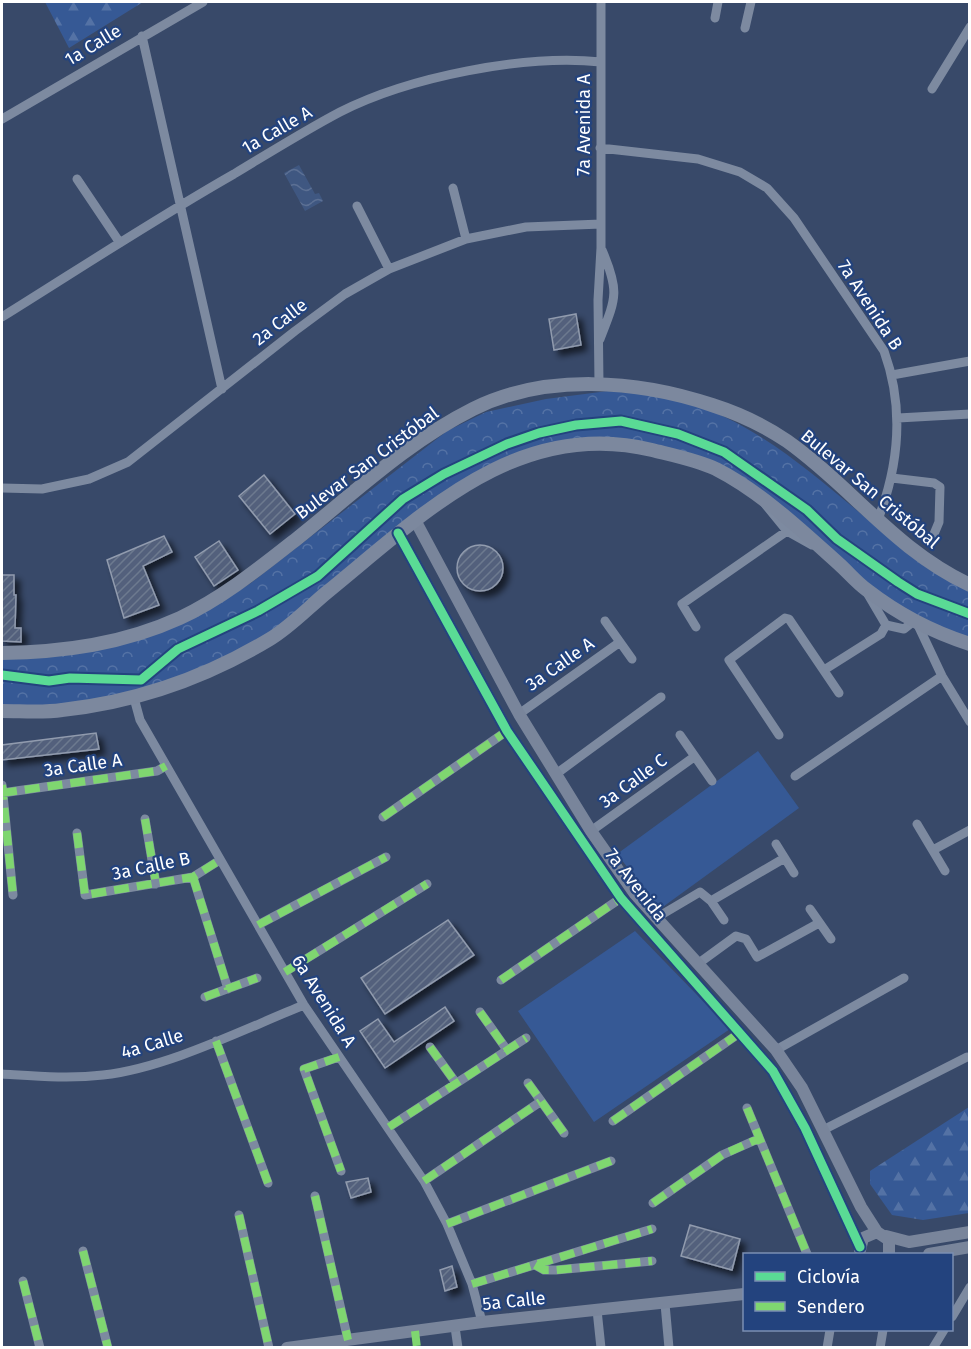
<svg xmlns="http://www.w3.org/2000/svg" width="971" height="1349" font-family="'Fira Sans',sans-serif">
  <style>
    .grass { fill: #365995 }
    .forest { fill: url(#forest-firs) }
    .park { fill: url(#park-crowns) }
    .water { fill: url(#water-waves) }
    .building { fill: url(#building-hatch); stroke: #919bae; stroke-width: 1.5; filter: url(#shadow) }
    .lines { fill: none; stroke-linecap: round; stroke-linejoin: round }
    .street { stroke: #7d8aa0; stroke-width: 9 }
    .secondary { stroke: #79859b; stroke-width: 12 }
    .primary { stroke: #7c889e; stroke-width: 14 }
    .quiet { stroke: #7fd670; stroke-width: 8; stroke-dasharray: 15 8; stroke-linecap: butt }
    .cycleway-casing { stroke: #23437e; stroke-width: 13 }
    .cycleway { stroke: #5adb95; stroke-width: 9 }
    .labels { text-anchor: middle; stroke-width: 4.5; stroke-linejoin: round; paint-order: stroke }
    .street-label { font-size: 18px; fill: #fff; stroke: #23437e }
  </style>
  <defs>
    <pattern id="forest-firs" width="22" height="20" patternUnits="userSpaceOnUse" patternTransform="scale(1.5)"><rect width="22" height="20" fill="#365995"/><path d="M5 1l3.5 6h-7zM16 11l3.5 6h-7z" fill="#5472a5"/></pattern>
    <pattern id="park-crowns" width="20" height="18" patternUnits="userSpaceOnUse" patternTransform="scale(1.5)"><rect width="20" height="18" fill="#365995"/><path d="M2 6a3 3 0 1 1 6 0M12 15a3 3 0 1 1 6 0" fill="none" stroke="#5472a5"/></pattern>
    <pattern id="water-waves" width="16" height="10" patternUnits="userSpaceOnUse" patternTransform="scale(1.5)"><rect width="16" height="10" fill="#3f5781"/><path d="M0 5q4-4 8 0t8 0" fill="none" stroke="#5c7094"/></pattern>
    <pattern id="building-hatch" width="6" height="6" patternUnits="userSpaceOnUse" patternTransform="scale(1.5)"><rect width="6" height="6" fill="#53617b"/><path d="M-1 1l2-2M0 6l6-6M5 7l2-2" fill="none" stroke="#6d798f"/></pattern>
    <filter id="shadow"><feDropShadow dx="5.5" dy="5.5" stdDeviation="3" flood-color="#0009"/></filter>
  </defs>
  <rect width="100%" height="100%" fill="#384969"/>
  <path class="grass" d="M758,751L799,808L660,909L617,854Z
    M635,931L730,1029L594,1122L518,1011Z"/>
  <path class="forest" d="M45,2H143L69,48Z
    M969,1107V1213L923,1220L892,1215L870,1184V1171Z"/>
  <path class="park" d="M608,391C632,393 658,394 681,400C756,422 813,474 872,523C902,549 931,576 969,590V639L934,626L877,592L714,463L625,441L485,468L269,634L221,660L131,694L65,705L2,706V658H31L217,605L251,583L447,431L486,412L546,399Z"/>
  <path class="water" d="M299,165L315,194L319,193L323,201L305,211L284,173Z"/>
  <path class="building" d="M576,314L581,345L554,350L549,319Z
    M264,475L295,514L270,534L239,496Z
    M164,536L172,552L143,566L159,605L124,618L107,560Z
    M219,541L238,570L214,586L195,557Z
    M457 568a23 23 0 1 1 46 0a23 23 0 1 1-46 0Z
    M2,575H14V595H16L15,628H21V642L2,641Z
    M96,733L99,749L2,760V745Z
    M448,920L474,955L385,1014L361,978Z
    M445,1007L454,1021L385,1068L360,1031L378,1019L394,1042Z
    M368,1178L371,1192L351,1198L346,1182Z
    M690,1225L740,1239L732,1270L681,1256Z
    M452,1266L457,1287L445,1291L440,1270Z"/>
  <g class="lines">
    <path class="street" d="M715,18L718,2
      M745,28L751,2
      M142,36L222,389
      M932,89L970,27
      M2,119L203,2
      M600,148L698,159L740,172L767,188L794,218L884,351C905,409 899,466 877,522
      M77,179L120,243
      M453,188L466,239
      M357,206L389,269
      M2,317C79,269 155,219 234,174C269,153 304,131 340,112C409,77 524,54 601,62
      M600,339C616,298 620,292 602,250
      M892,375L970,361
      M599,384L598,300L601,248V2
      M898,418L970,414
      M892,478L934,483L940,487L939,522L934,534
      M2,488L42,489L89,479L128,462L295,331L345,294L389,269L466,239L526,227L601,224
      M765,504L787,531L812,545
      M866,591L886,625L904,629L914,621
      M605,621L632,659
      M917,623L942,676L970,722
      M696,627L682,604L787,531
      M824,670L881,634L886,625
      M134,698L140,720L304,1005L424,1181L447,1224L472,1284L482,1322
      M519,714L620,642
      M680,735L712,781
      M779,735L729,660L785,618L789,619L839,693
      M556,774L661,697
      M795,776L942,676
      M2,785L13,895
      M2,793L157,771L166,766
      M383,817L507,731
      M145,819L156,884
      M917,824L945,871
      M591,831L694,757
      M77,833L85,895L193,877L220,860
      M776,844L794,873
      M933,850L970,830
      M193,877L228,989
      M711,901L783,859
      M810,909L831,939
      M656,918L700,892L711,901L724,920
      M258,925L386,857
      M699,963L736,936L746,939L757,957L819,923
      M285,972L427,884
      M501,980L621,898
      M205,997L257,978
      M480,1012L507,1050
      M216,1041L268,1183
      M430,1047L456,1083
      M776,1050L904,978
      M339,1057L304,1069L341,1171
      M2,1074C35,1076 69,1079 103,1075C167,1068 244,1029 304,1005
      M528,1083L564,1133
      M747,1108L807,1254
      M613,1121L741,1032
      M389,1127L526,1038
      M825,1129L967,1057
      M424,1181L540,1102
      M315,1196L348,1340
      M653,1203L722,1155L758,1139
      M239,1215L269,1348
      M447,1224L611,1161
      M83,1251L108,1348
      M535,1265L544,1270H556L652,1261
      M23,1281L40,1348
      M472,1284L652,1229
      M665,1304L669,1348
      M597,1310L601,1348
      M952,1317L970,1287
      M455,1327L458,1348
      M827,1348L830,1330
      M880,1348L883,1330
      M933,1348L944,1330"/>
    <path class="secondary" d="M415,520L519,714L591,831L635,894L776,1050L802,1088L861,1207L877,1232
      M398,533L507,731L621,898L773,1071L805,1128L860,1247
      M886,1236L909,1242L970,1232
      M860,1250L863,1238L877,1232L889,1240V1254
      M929,1254L970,1247
      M287,1348L482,1322L744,1294"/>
    <path class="primary" d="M2,653C64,652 123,644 180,618C223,598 262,566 299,537C355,492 409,441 473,409C545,373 638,380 712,405C737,413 765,426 787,441C853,488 894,549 970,585
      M2,711C22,711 43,713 62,710C136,702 207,677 270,639C290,627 308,608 326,593C421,516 517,417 652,450C672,455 697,460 716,469C761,492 801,530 839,564C848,572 857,583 867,590C898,614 932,632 970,644"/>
    <path class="quiet" d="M2,785L13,895
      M2,793L157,771L166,766
      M383,817L507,731
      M145,819L156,884
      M77,833L85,895L193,877L220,860
      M193,877L228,989
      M258,925L386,857
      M285,972L427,884
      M501,980L621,898
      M205,997L257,978
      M480,1012L507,1050
      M216,1041L268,1183
      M430,1047L456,1083
      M339,1057L304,1069L341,1171
      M528,1083L564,1133
      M747,1108L807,1254
      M613,1121L741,1032
      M389,1127L526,1038
      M424,1181L540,1102
      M315,1196L348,1340
      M653,1203L722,1155L758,1139
      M239,1215L269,1348
      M447,1224L611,1161
      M83,1251L108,1348
      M535,1265L544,1270H556L652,1261
      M23,1281L40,1348
      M472,1284L652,1229
      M415,1331L417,1348"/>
    <g class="cycleway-casing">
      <path id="cycleway" d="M398,533L507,731L621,898L773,1071L805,1128L860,1247
        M2,675L49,681L70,678L141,680L178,649L258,611L318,576L403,499L444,474L507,444L539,433L576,425L621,421L678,434L724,452L807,510L837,539L898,582L917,594L970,614"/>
    </g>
    <use href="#cycleway" class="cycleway"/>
  </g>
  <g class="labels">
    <g class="street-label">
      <text transform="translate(93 45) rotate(-31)" y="6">1a Calle</text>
      <text transform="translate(584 125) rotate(-90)" y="6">7a Avenida A</text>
      <text transform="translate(277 130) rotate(-30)" y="6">1a Calle A</text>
      <text transform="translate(870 305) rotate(57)" y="6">7a Avenida B</text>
      <text transform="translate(280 322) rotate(-38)" y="6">2a Calle</text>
      <text transform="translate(367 463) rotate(-37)" y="6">Bulevar San Cristóbal</text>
      <text transform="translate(870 489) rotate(40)" y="6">Bulevar San Cristóbal</text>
      <text transform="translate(560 664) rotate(-35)" y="6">3a Calle A</text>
      <text transform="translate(83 765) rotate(-8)" y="6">3a Calle A</text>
      <text transform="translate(633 781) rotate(-36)" y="6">3a Calle C</text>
      <text transform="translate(151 866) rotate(-12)" y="6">3a Calle B</text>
      <text transform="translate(636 885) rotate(52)" y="6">7a Avenida</text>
      <text transform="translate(324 1001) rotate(58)" y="6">6a Avenida A</text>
      <text transform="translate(152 1044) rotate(-17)" y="6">4a Calle</text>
      <text transform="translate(514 1301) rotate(-6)" y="6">5a Calle</text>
    </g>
  </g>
  <rect width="971" height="1349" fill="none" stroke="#ffffff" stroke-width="6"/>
  <rect x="743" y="1253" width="210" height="78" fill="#23437e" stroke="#7b8eb2" stroke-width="1.5"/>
  <rect x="755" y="1272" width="30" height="9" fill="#5adb95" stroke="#7b8eb2" stroke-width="1.5"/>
  <text x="797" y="1283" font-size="18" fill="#ffffff">Ciclovía</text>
  <rect x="755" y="1302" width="30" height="9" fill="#7fd670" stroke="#7b8eb2" stroke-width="1.5"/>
  <text x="797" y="1313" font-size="18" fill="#ffffff">Sendero</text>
</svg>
